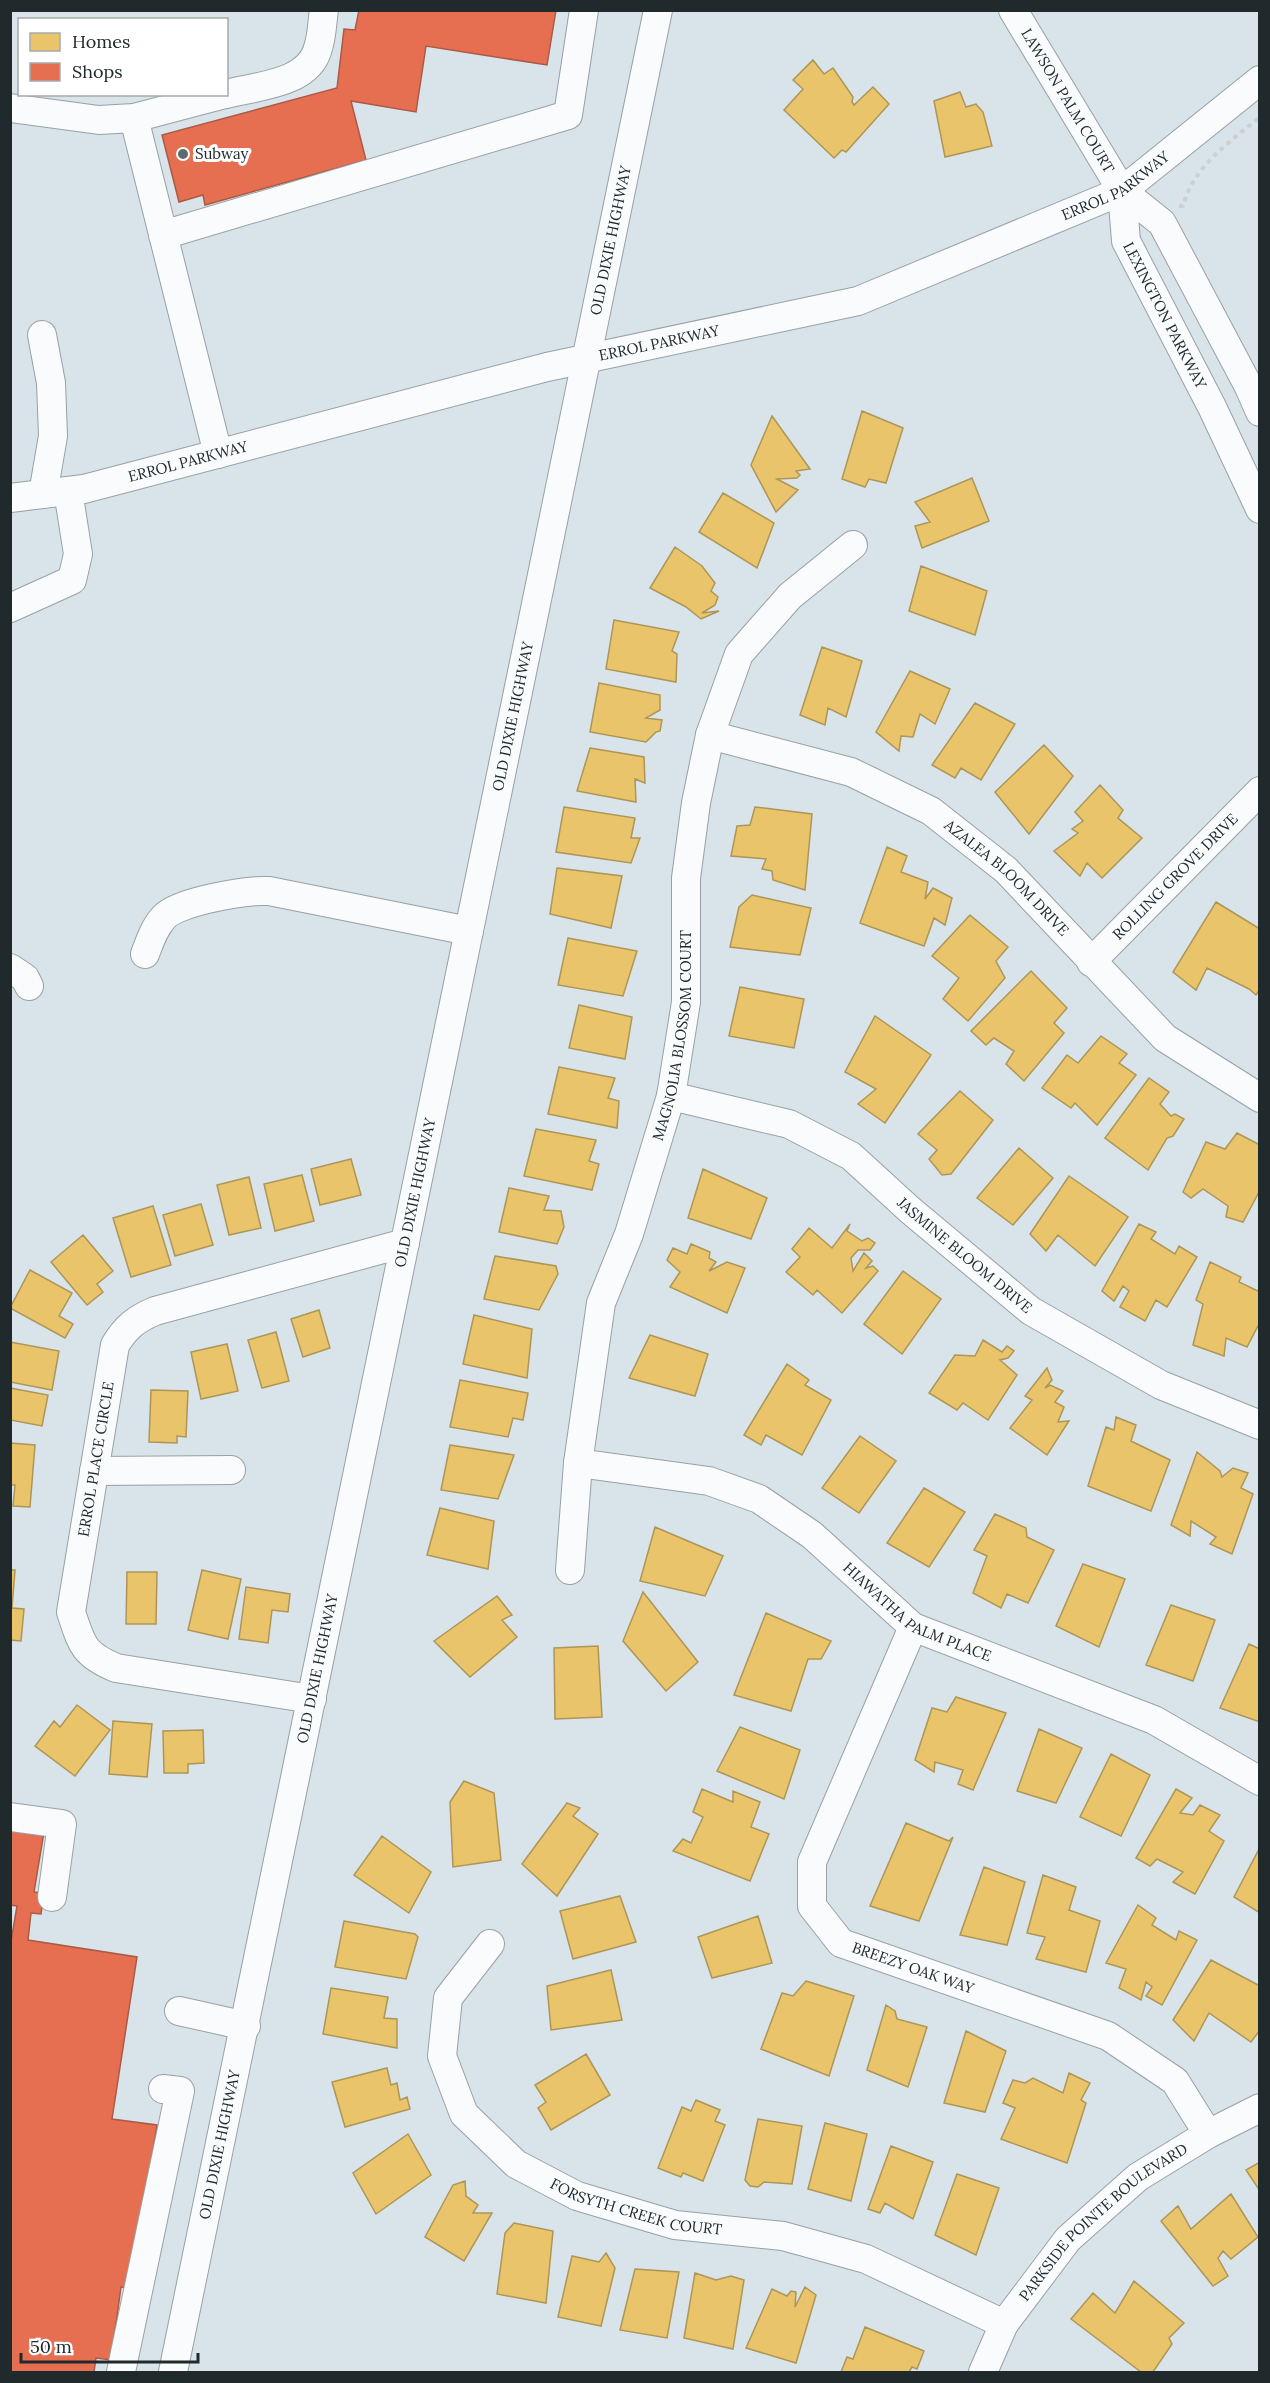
<svg xmlns="http://www.w3.org/2000/svg" width="1270" height="2383" font-family="Lora,serif">
  <style>
    .homes { fill: #e9c46a; stroke: #ad9657; stroke-width: 1.5 }
    .shops { fill: #e76f51; stroke: #ab5a46; stroke-width: 1.5 }
    .lines { fill: none; stroke-linecap: round; stroke-linejoin: round }
    .minor-casing { stroke: #98a1a5; stroke-width: 30 }
    .path { stroke: #cdd0d1; stroke-width: 4; stroke-dasharray: 4.5 4.5; stroke-linecap: butt }
    .minor { stroke: #f9fbfc; stroke-width: 28 }
    .poi-dot { fill: #606a6e; stroke: #fff; stroke-width: 2 }
    .labels { text-anchor: middle; stroke-width: 6; stroke-linejoin: round; paint-order: stroke }
    .street-label { font-size: 15px; fill: #20292c; stroke: #fff }
    .poi-label { font-size: 15px; fill: #20292c; stroke: #fff; text-anchor: start }
  </style>
  <rect width="100%" height="100%" fill="#d8e4e9"/>
  <path class="homes" d="M813,60L824,74L833,68L853,97L852,102L854,105L873,87L889,104L846,152L842,150L834,158L784,110L803,89L793,80Z
    M960,92L966,107L976,104L983,112L992,146L945,157L934,101Z
    M862,411L903,428L886,483L869,479L865,487L842,479Z
    M772,416L810,469L796,471L800,475L797,478L777,479L798,490L776,512L751,465Z
    M972,478L989,521L922,548L915,526L930,522L915,502Z
    M723,493L774,523L757,568L699,532Z
    M675,547L702,566L715,583L711,591L718,597L715,605L702,613L719,611L701,619L686,607L650,588Z
    M921,566L987,591L975,635L909,611Z
    M614,620L679,632L672,651L677,654L676,682L606,669Z
    M822,647L862,661L846,717L828,708L825,725L800,715Z
    M910,671L950,689L935,724L920,714L913,737L901,736L899,751L876,732Z
    M599,683L660,695V710L646,718L662,720L660,731L656,732L646,742L590,732Z
    M975,703L1015,724L981,780L961,768L955,778L932,765Z
    M1044,745L1073,776L1029,834L995,792Z
    M590,748L644,757L645,783L635,779L636,802L577,791Z
    M1100,785L1123,810L1118,818L1142,838L1102,878L1087,863L1080,876L1054,851L1078,833L1072,829L1083,821L1075,812Z
    M564,807L635,818L631,838H640L631,863L556,852Z
    M755,807L812,814L805,890L773,880L772,871L762,869L766,859L731,856L737,826L750,825Z
    M887,847L907,856L901,872L928,882L925,899L933,888L952,898L945,925L934,918L924,946L860,923Z
    M557,868L622,876L611,928L550,914Z
    M752,895L811,908L800,955L730,947L739,907Z
    M1216,902L1260,929V989L1256,995L1249,989L1207,968L1196,990L1173,972Z
    M970,915L1008,947L996,961L1005,978L968,1021L943,999L959,978L932,956Z
    M568,938L637,951L623,996L558,985Z
    M1031,971L1067,1008L1054,1023L1064,1033L1024,1081L1006,1064L1014,1051L994,1038L986,1045L971,1031Z
    M740,987L804,999L794,1048L729,1036Z
    M579,1005L632,1017L625,1059L569,1048Z
    M875,1016L931,1055L885,1123L858,1104L876,1089L845,1072Z
    M1101,1036L1127,1054L1119,1063L1136,1075L1097,1125L1075,1103L1071,1108L1042,1088L1067,1055L1078,1063Z
    M559,1067L615,1078L608,1098L619,1101L617,1128L548,1114Z
    M1149,1078L1169,1092L1160,1104L1171,1116L1175,1114L1184,1119L1173,1136L1167,1138L1148,1170L1105,1138Z
    M960,1091L993,1120L951,1174L942,1175L929,1159L937,1150L918,1134Z
    M536,1129L596,1140L589,1161L599,1164L592,1190L524,1176Z
    M1237,1133L1260,1145V1190L1243,1222L1226,1217L1228,1206L1203,1189L1191,1198L1183,1192L1206,1142L1225,1149Z
    M1019,1148L1053,1178L1013,1225L977,1198Z
    M351,1159L361,1195L320,1205L311,1169Z
    M703,1169L767,1198L751,1239L688,1218Z
    M302,1175L314,1221L275,1231L264,1184Z
    M1069,1176L1128,1217L1095,1266L1058,1235L1046,1251L1030,1234Z
    M249,1177L261,1228L229,1235L217,1185Z
    M509,1188L549,1196L544,1210L561,1211L564,1227L557,1244L499,1232Z
    M201,1204L213,1245L175,1256L163,1215Z
    M153,1206L171,1265L131,1277L113,1218Z
    M850,1224L847,1231L862,1241L868,1238L875,1243L870,1250H858L851,1258L853,1271L864,1253L872,1261L866,1268L873,1266L878,1271L842,1313L817,1290L813,1295L786,1272L800,1257L792,1249L809,1228L832,1248Z
    M1139,1224L1156,1232L1151,1239L1175,1254L1179,1246L1197,1257L1167,1307L1156,1300L1145,1321L1120,1307L1129,1291L1123,1286L1114,1301L1102,1291Z
    M83,1235L113,1271L97,1284L103,1292L87,1305L51,1262Z
    M691,1244L710,1252L709,1258L716,1262L709,1271L727,1262L745,1268L727,1313L670,1287L680,1272L667,1260L673,1248L687,1254Z
    M495,1256L556,1266L558,1274L539,1310L484,1299Z
    M1210,1262L1241,1277L1239,1282L1260,1292V1322L1247,1347L1226,1338L1224,1356L1193,1345L1203,1304L1196,1300Z
    M30,1270L72,1293L59,1316L73,1324L65,1338L10,1308Z
    M903,1271L941,1299L902,1354L864,1324Z
    M319,1310L330,1348L303,1357L291,1319Z
    M474,1315L532,1329L527,1378L463,1364Z
    M276,1332L289,1381L262,1388L248,1340Z
    M650,1335L708,1354L695,1396L629,1378Z
    M983,1340L1002,1352L1007,1346L1014,1351L1008,1358L1000,1360L1017,1375L988,1420L963,1403L957,1410L929,1393L955,1355L975,1356Z
    M10,1342L59,1351L52,1390L10,1382Z
    M227,1344L238,1391L201,1399L191,1352Z
    M787,1364L809,1380L805,1385L831,1400L802,1455L766,1435L761,1445L744,1435Z
    M1047,1368L1052,1380L1045,1388L1050,1385L1063,1391L1055,1402L1064,1407L1058,1422L1069,1421L1047,1455L1010,1428L1032,1400L1025,1396Z
    M460,1380L528,1393L523,1420L513,1418L508,1437L450,1427Z
    M10,1388L48,1395L42,1426L10,1420Z
    M151,1390L188,1391L186,1437L177,1436V1443L149,1442Z
    M1116,1417L1136,1425L1131,1441L1170,1460L1151,1511L1088,1486L1106,1427L1114,1430Z
    M860,1436L896,1461L859,1513L822,1488Z
    M10,1443L35,1445L30,1507L13,1506L15,1485H10Z
    M450,1445L514,1455L498,1499L441,1490Z
    M1197,1452L1220,1471L1222,1477L1233,1468L1248,1473L1241,1488L1253,1494L1232,1554L1210,1544L1216,1537L1191,1521L1190,1536L1171,1525Z
    M924,1488L965,1512L929,1567L887,1543Z
    M440,1508L494,1521L488,1569L427,1555Z
    M995,1514L1026,1528L1027,1537L1054,1550L1028,1603L1007,1594L1001,1608L973,1593L987,1556L974,1550Z
    M655,1527L723,1556L705,1596L640,1581Z
    M1083,1564L1125,1579L1099,1647L1056,1626Z
    M10,1570H15L12,1608L24,1609L21,1641L10,1640Z
    M202,1570L241,1579L228,1639L188,1630Z
    M127,1572H157L156,1624H126Z
    M246,1587L290,1594L288,1612L272,1610L268,1643L239,1639Z
    M643,1592L698,1662L666,1691L623,1641Z
    M497,1596L512,1615L502,1620L517,1637L470,1677L434,1641Z
    M1171,1605L1215,1620L1193,1681L1146,1665Z
    M766,1613L831,1641L821,1659H808L791,1711L734,1695Z
    M1249,1644L1260,1649V1722L1220,1708Z
    M598,1646L602,1717L555,1719L554,1648Z
    M956,1697L1006,1713L973,1790L958,1784L963,1770L935,1762L934,1772L915,1760L932,1708L947,1712Z
    M77,1705L110,1730L75,1776L35,1746L54,1721L60,1727Z
    M113,1721L152,1724L147,1777L109,1774Z
    M740,1727L800,1750L784,1799L717,1771Z
    M1039,1729L1082,1748L1056,1803L1017,1791Z
    M203,1730L204,1763L188,1764V1773H164L163,1731Z
    M1111,1754L1150,1775L1121,1836L1080,1817Z
    M464,1781L494,1793L501,1860L453,1867L450,1802Z
    M702,1789L733,1802V1791L760,1802L751,1827L769,1834L750,1881L673,1851L683,1839L691,1843L703,1817L693,1812Z
    M1176,1789L1192,1798L1180,1813L1193,1815L1200,1805L1220,1815L1209,1831L1224,1841L1195,1894L1173,1882L1183,1872L1157,1859L1150,1866L1136,1858Z
    M567,1803L580,1808L573,1816L598,1834L557,1896L522,1864Z
    M906,1823L949,1841L953,1837L919,1921L870,1906Z
    M382,1836L431,1872L409,1913L354,1875Z
    M1259,1849L1260,1850V1913L1234,1897Z
    M984,1867L1025,1882L1007,1945L960,1935Z
    M1043,1875L1076,1887L1069,1910L1100,1921L1086,1972L1036,1959L1045,1937L1027,1933Z
    M620,1896L636,1942L573,1959L560,1911Z
    M1138,1905L1156,1918L1152,1925L1176,1940L1179,1931L1197,1940L1162,2005L1146,1996L1152,1987L1146,1982L1141,2000L1119,1988L1126,1969L1106,1963Z
    M758,1916L772,1963L712,1978L698,1937Z
    M344,1921L415,1934L418,1937L406,1979L335,1967Z
    M1211,1960L1260,1986V2030L1251,2042L1209,2013L1194,2041L1173,2020Z
    M611,1970L622,2020L551,2030L547,1986Z
    M806,1981L854,1996L829,2076L761,2049L782,1993L793,1996Z
    M331,1988L388,1997L384,2018L397,2019V2048L323,2034Z
    M886,2005L895,2011L897,2019L927,2027L908,2087L867,2070Z
    M966,2031L1006,2051L985,2112L944,2103Z
    M586,2054L610,2095L551,2130L538,2108L546,2102L535,2085Z
    M387,2068L391,2085L397,2083L400,2100L407,2097L410,2109L345,2127L332,2082Z
    M1069,2073L1090,2083L1081,2100L1086,2103L1067,2163L1001,2139L1015,2108L1003,2103L1013,2080L1025,2083L1033,2078L1063,2093Z
    M696,2100L720,2110L715,2121L725,2125L703,2181L683,2173L681,2177L658,2168L682,2107L691,2111Z
    M758,2119L802,2126L792,2184L764,2182L758,2187L750,2186L745,2180Z
    M825,2123L867,2134L851,2201L808,2189Z
    M408,2134L431,2175L376,2214L353,2173Z
    M891,2146L933,2162L913,2219L885,2203L880,2213L868,2209Z
    M1260,2162V2191L1246,2170Z
    M957,2174L999,2188L976,2255L935,2235Z
    M465,2181L466,2196L478,2205L473,2213H492L464,2261L425,2237L453,2185Z
    M1231,2194L1258,2237L1231,2259L1223,2251L1218,2258L1228,2276L1213,2286L1161,2221L1178,2206L1191,2229Z
    M514,2223L553,2231L546,2303L497,2294L505,2233Z
    M606,2253L615,2268L601,2326L558,2317L572,2256L599,2262Z
    M635,2269L679,2272L667,2338L620,2330Z
    M695,2273L716,2280L731,2276L744,2280L733,2349L684,2338Z
    M1134,2281L1184,2323L1169,2338L1172,2344L1153,2372H1141L1071,2319L1093,2293L1115,2313Z
    M805,2287L816,2295L796,2363L746,2348L772,2289L787,2296L791,2291L796,2292L795,2307Z
    M865,2327L924,2351L917,2369L912,2367L909,2372H841L847,2357L853,2359Z"/>
  <path class="shops" d="M359,10H556L547,65L426,46L416,112L351,101L366,160L205,205L203,195L179,202L162,135L337,88L344,29L355,30Z
    M10,1821L45,1826L34,1892L44,1893L41,1914L31,1913L28,1940L137,1957L112,2119L157,2125L132,2288L121,2287L111,2360L96,2358L94,2372H10V1947L17,1906L10,1905Z"/>
  <g class="lines">
    <g class="minor-casing">
      <g id="minor">
        <path id="s1" d="M1013,10L1122,191L1162,223L1249,387L1260,412"/>
        <path d="M226,94C257,86 309,84 318,48C322,36 322,23 324,10"/>
        <path d="M10,108L99,120L134,118L225,94"/>
        <path d="M134,118L218,454"/>
        <path id="s2" d="M1122,191L1126,241L1212,407L1260,509"/>
        <path d="M163,235L568,115L584,10"/>
        <path d="M42,335L51,383L53,436L43,494"/>
        <path id="s3" d="M10,498L84,489L547,367L858,301L1122,191L1260,80"/>
        <path d="M10,608L72,580L78,554L68,491"/>
        <path id="s4" d="M710,735L851,772L931,811L1006,870L1165,1038L1260,1098"/>
        <path d="M145,954C150,941 154,928 164,917C179,901 247,890 269,891L469,931"/>
        <path id="s5" d="M1091,962L1260,791"/>
        <path d="M10,968L25,978L29,986"/>
        <path id="s6" d="M671,1096L789,1124L851,1156L910,1210L1031,1311L1161,1385L1260,1425"/>
        <path id="s7" d="M578,1463L709,1481L759,1499L812,1535L913,1627L1154,1720L1260,1781"/>
        <path d="M94,1471L231,1470"/>
        <path id="s8" d="M570,1570L578,1463L601,1303L629,1234L671,1096L686,1002V878L696,803L710,735L739,654L790,596L853,545"/>
        <path id="s9" d="M913,1627L812,1862V1906L841,1943L1108,2036L1175,2081L1208,2134"/>
        <path id="s10" d="M312,1699L116,1668C83,1654 82,1645 71,1612L115,1345C126,1327 136,1319 155,1311L405,1243"/>
        <path d="M10,1817L62,1824L52,1897"/>
        <path id="s11" d="M490,1944L448,1998L442,2056L464,2114L516,2164L577,2196L675,2225L783,2236L866,2259L1004,2324"/>
        <path d="M179,2011L246,2026"/>
        <path d="M121,2372L180,2091L163,2089"/>
        <path id="s12" d="M173,2372L658,10"/>
        <path id="s13" d="M983,2372L1004,2324L1068,2239L1138,2177L1208,2134L1260,2108"/>
      </g>
    </g>
    <path class="path" d="M1179,206H1183C1194,165 1229,143 1260,117"/>
    <use href="#minor" class="minor"/>
  </g>
  <circle class="poi-dot" cx="183" cy="154" r="6"/>
  <g class="labels">
    <g class="street-label">
      <text dy="5" stroke="none"><textPath href="#s1" startOffset="106">LAWSON PALM COURT</textPath></text>
      <text dy="5" stroke="none"><textPath href="#s3" startOffset="1154">ERROL PARKWAY</textPath></text>
      <text dy="5" stroke="none"><textPath href="#s12" startOffset="2176">OLD DIXIE HIGHWAY</textPath></text>
      <text dy="5" stroke="none"><textPath href="#s2" startOffset="134">LEXINGTON PARKWAY</textPath></text>
      <text dy="5" stroke="none"><textPath href="#s3" startOffset="668">ERROL PARKWAY</textPath></text>
      <text dy="5" stroke="none"><textPath href="#s3" startOffset="182">ERROL PARKWAY</textPath></text>
      <text dy="5" stroke="none"><textPath href="#s12" startOffset="1690">OLD DIXIE HIGHWAY</textPath></text>
      <text dy="5" stroke="none"><textPath href="#s5" startOffset="120">ROLLING GROVE DRIVE</textPath></text>
      <text dy="5" stroke="none"><textPath href="#s4" startOffset="336">AZALEA BLOOM DRIVE</textPath></text>
      <text dy="5" stroke="none"><textPath href="#s8" startOffset="548">MAGNOLIA BLOSSOM COURT</textPath></text>
      <text dy="5" stroke="none"><textPath href="#s12" startOffset="1204">OLD DIXIE HIGHWAY</textPath></text>
      <text dy="5" stroke="none"><textPath href="#s6" startOffset="342">JASMINE BLOOM DRIVE</textPath></text>
      <text dy="5" stroke="none"><textPath href="#s10" startOffset="429">ERROL PLACE CIRCLE</textPath></text>
      <text dy="5" stroke="none"><textPath href="#s7" startOffset="382">HIAWATHA PALM PLACE</textPath></text>
      <text dy="5" stroke="none"><textPath href="#s12" startOffset="718">OLD DIXIE HIGHWAY</textPath></text>
      <text dy="5" stroke="none"><textPath href="#s9" startOffset="423">BREEZY OAK WAY</textPath></text>
      <text dy="5" stroke="none"><textPath href="#s12" startOffset="232">OLD DIXIE HIGHWAY</textPath></text>
      <text dy="5" stroke="none"><textPath href="#s11" startOffset="390">FORSYTH CREEK COURT</textPath></text>
      <text dy="5" stroke="none"><textPath href="#s13" startOffset="196">PARKSIDE POINTE BOULEVARD</textPath></text>
    </g>
    <g class="poi-label">
      <text x="195" y="159">Subway</text>
    </g>
  </g>
  <rect width="1270" height="2383" fill="none" stroke="#20292c" stroke-width="24"/>
  <rect x="18" y="18" width="210" height="78" fill="#ffffff" stroke="#a6a9ab" stroke-width="1.5"/>
  <rect x="30" y="33" width="30" height="18" fill="#e9c46a" stroke="#a6a9ab" stroke-width="1.5"/>
  <text x="72" y="48" font-size="18" fill="#20292c">Homes</text>
  <rect x="30" y="63" width="30" height="18" fill="#e76f51" stroke="#a6a9ab" stroke-width="1.5"/>
  <text x="72" y="78" font-size="18" fill="#20292c">Shops</text>
  <path d="M21 2353v9h177v-9" fill="none" stroke="#20292c" stroke-width="3"/>
  <text x="30" y="2353" font-size="18" fill="#20292c" stroke="#ffffff" stroke-width="4.5" paint-order="stroke">50 m</text>
</svg>
